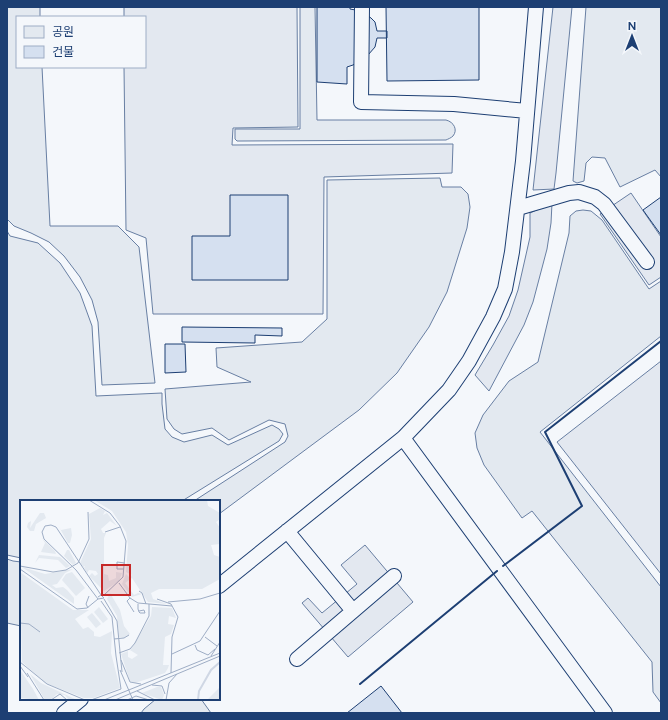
<svg xmlns="http://www.w3.org/2000/svg" width="668" height="720" font-family="Figtree,'Noto Sans KR',sans-serif">
  <style>
    .green { fill: #e3e9f0; stroke: #687fa3 }
    .parking { fill: #e3e8f0; stroke: #687fa3 }
    .building { fill: #d5e0f0; stroke: #1d3f73 }
    .lines { fill: none; stroke-linecap: round; stroke-linejoin: round }
    .service-casing { stroke: #1d3f73; stroke-width: 16 }
    .service { stroke: #f4f7fb; stroke-width: 14 }
    .wall { stroke: #1d3f73; stroke-width: 2 }
    .inset-river { fill: none; stroke: #cfd7e4; stroke-width: 2 }
    .inset-road { fill: none; stroke: #9eadc5; stroke-width: 1 }
    .view { fill: #c62828; fill-opacity: 0.15; stroke: #c62828; stroke-width: 2 }
    .inset-edge { fill: none; stroke: #1d3f73; stroke-width: 2 }
  </style>
  <rect width="100%" height="100%" fill="#f4f7fb"/>
  <path class="green" d="M7,7H40V17H17V67H42L50,226H118L139,247L155,383L102,385L98,322L92,300L80,277L64,256L49,242L31,233L14,226L7,219Z
    M300,7H315L317,120H446C454,122 458,130 453,136C451,138 448,139 446,140L241,141H237L235,139V129H300Z
    M586,7H661V177L655,170L620,187L605,158L592,157L586,163L584,181L577,183L573,181Z
    M440,178L442,187H461L468,194L470,207L467,228L447,292L429,327L397,373L359,410L219,514V501H194L285,442L288,436L285,424L269,420L229,440L212,428L182,434L174,429L167,419L165,389L251,382L217,367L216,348L302,342L327,319V180Z
    M583,210L591,211L602,220L649,289L661,281V336L540,432L661,587V703L653,692L652,662L532,511L522,518L484,465L477,448L475,433L483,415L509,381L538,362L569,233L570,216L576,211Z
    M7,231L10,236L38,243L60,263L80,293L92,326L96,396L162,393V404L165,429L172,437L184,442L212,435L228,445L272,425L279,429L283,434L279,441L182,501H21V558L7,555Z
    M7,559L13,561L21,562V626L7,623Z
    M156,699H201L211,713H141L144,709Z"/>
  <path class="parking" d="M124,7H297L298,127L233,128L232,145L453,144L452,173L324,177L323,314H153L146,238L126,230L124,67H145V17H124Z
    M553,7H572L556,173L554,189L533,190Z
    M631,193L661,237V277L649,285L600,214Z
    M552,203L551,223L547,249L533,302L524,325L489,391L475,375L493,345L509,316L518,290L530,237V213Z
    M661,361V574L557,442Z
    M365,545L413,602L348,657L302,603L308,598L322,613L357,584L341,565Z"/>
  <path class="building" d="M317,7H350V9L361,11L371,18L375,22L377,31H387V38H377L375,47L368,55L353,65L347,67V84L317,82Z
    M386,7H479V80L387,81Z
    M230,195H288V280H192V236H230Z
    M661,197V235L643,210Z
    M182,327L282,328V336L255,335V343L182,342Z
    M165,344H185L186,372L165,373Z
    M381,686L402,713H347Z"/>
  <g class="lines">
    <g class="service-casing">
      <path id="service" d="M362,7L361,102L454,104L527,111
        M518,208L569,193L579,192L595,197L604,204L647,262
        M403,438L605,713
        M287,531L353,611
        M219,586L403,438L449,390L469,361L493,317L505,289L512,252L523,161L536,7
        M297,659L394,576
        M64,713L81,699"/>
    </g>
    <use href="#service" class="service"/>
    <path class="wall" d="M503,566L582,506L545,432L661,341
      M360,684L497,571"/>
  </g>
  <g transform="translate(20 500)">
    <rect width="200" height="200" fill="#f4f7fb"/>
    <path d="M74,0H187L188,6L200,13V19L196,22L200,28V44L191,45L194,55L200,57V79L182,89H139L131,93L133,99L147,104L128,102L112,78L105,83L114,95L118,93L122,94L112,97L102,84L106,74L109,77L112,75L106,72L108,45L106,32L92,11ZM80,8L85,11L83,15L87,13L97,26L90,21L81,29L83,33H86L84,38V74L88,75L89,81L96,78V72L102,73L99,81L84,91L69,76L72,73L75,76L78,74L76,71L69,70L67,73L64,68L65,66L63,67L60,63L71,39L69,14ZM20,13H24L26,18L16,24L14,31H10L7,27L8,23L11,21L10,28ZM38,25L41,30L51,28L52,35L50,43H48ZM22,38L35,51L36,54L21,52L25,43ZM47,50H49L56,63L53,65L44,56ZM19,55L40,57L50,66L46,68L38,60L19,58L15,63ZM2,67L25,74L53,69L45,73L37,84L32,85L36,88L43,87L47,90L54,98V104ZM0,72L53,110H69L55,119L63,129L68,127L74,132V136L80,137L92,131L91,153L100,188L73,198H64L25,183L2,162ZM52,72L65,88L56,96L42,80L46,74ZM90,93L100,110L104,126L110,134L104,138L99,137L97,116L87,99ZM79,107L88,119L83,123L74,112ZM132,107L152,108L156,118L149,116L148,124L154,125L151,134L145,137L143,165H149L148,168L145,173L115,183L110,181L101,154L108,151V157L112,159L118,155L110,150L131,116ZM72,113L81,124L76,128L67,117ZM0,170L13,189L19,200L0,198ZM10,174L21,183L57,200H49L45,195L37,194L30,200H25ZM200,185V200H187L199,188ZM137,187H141L144,195L142,200L122,193Z" fill="#e3e9f0"/>
    <path class="inset-river" d="M178,200L179,191L191,170L200,162"/>
    <path class="inset-road" d="M69,0L90,13L100,26L106,41L103,77L83,96M85,32L100,27M0,66L33,72L46,70L58,63L69,39L68,12M0,69L57,109L67,108L78,99M104,69H97V62L105,63M99,83L110,98L118,103L152,106M119,91L122,93L126,104M78,97L81,95L84,98L78,99L56,70L24,39L22,32L25,26L31,25L36,27L81,95M110,98L107,101L114,112M84,99L97,121L102,172M137,99L151,104L158,117L152,137L151,173M81,101L92,117L96,156M148,102L180,99L200,93M118,104V109L119,112L120,113H125L124,110L119,111M68,108L66,104L69,96M0,123L9,124L20,132M185,137L197,146M94,139L104,138L109,135M175,145L177,150L188,155L195,149M99,153L110,149L115,143L129,116V104M152,154L180,141L200,111M191,156L200,142M101,160L110,182L121,184M0,162L27,184L65,200M0,166L8,177M100,170L113,200M7,173L24,200M132,185L142,186L145,194M117,191L135,200M31,200L40,194L47,200M71,200L101,189L96,156M84,200L200,153M95,200L200,156M107,200L116,196L129,200M146,200L149,183L157,174"/>
    <path class="view" d="M82,65H110V95H82Z"/>
    <rect width="200" height="200" class="inset-edge"/>
  </g>
  <rect width="668" height="720" fill="none" stroke="#1d3f73" stroke-width="16"/>
  <rect x="16" y="16" width="130" height="52" fill="#f4f7fb" stroke="#9eadc5"/>
  <rect x="24" y="26" width="20" height="12" fill="#e3e9f0" stroke="#9eadc5"/>
  <text x="52" y="36" font-size="12" fill="#1d3f73">공원</text>
  <rect x="24" y="46" width="20" height="12" fill="#d5e0f0" stroke="#9eadc5"/>
  <text x="52" y="56" font-size="12" fill="#1d3f73">건물</text>
  <g transform="translate(632 36)" stroke="#f4f7fb" stroke-width="3" paint-order="stroke">
  <path d="M0-3L7 15L0 10L-7 15Z" fill="#1d3f73"/>
  <text y="-6" font-size="11" font-weight="bold" text-anchor="middle" fill="#1d3f73">N</text>
  </g>
</svg>
